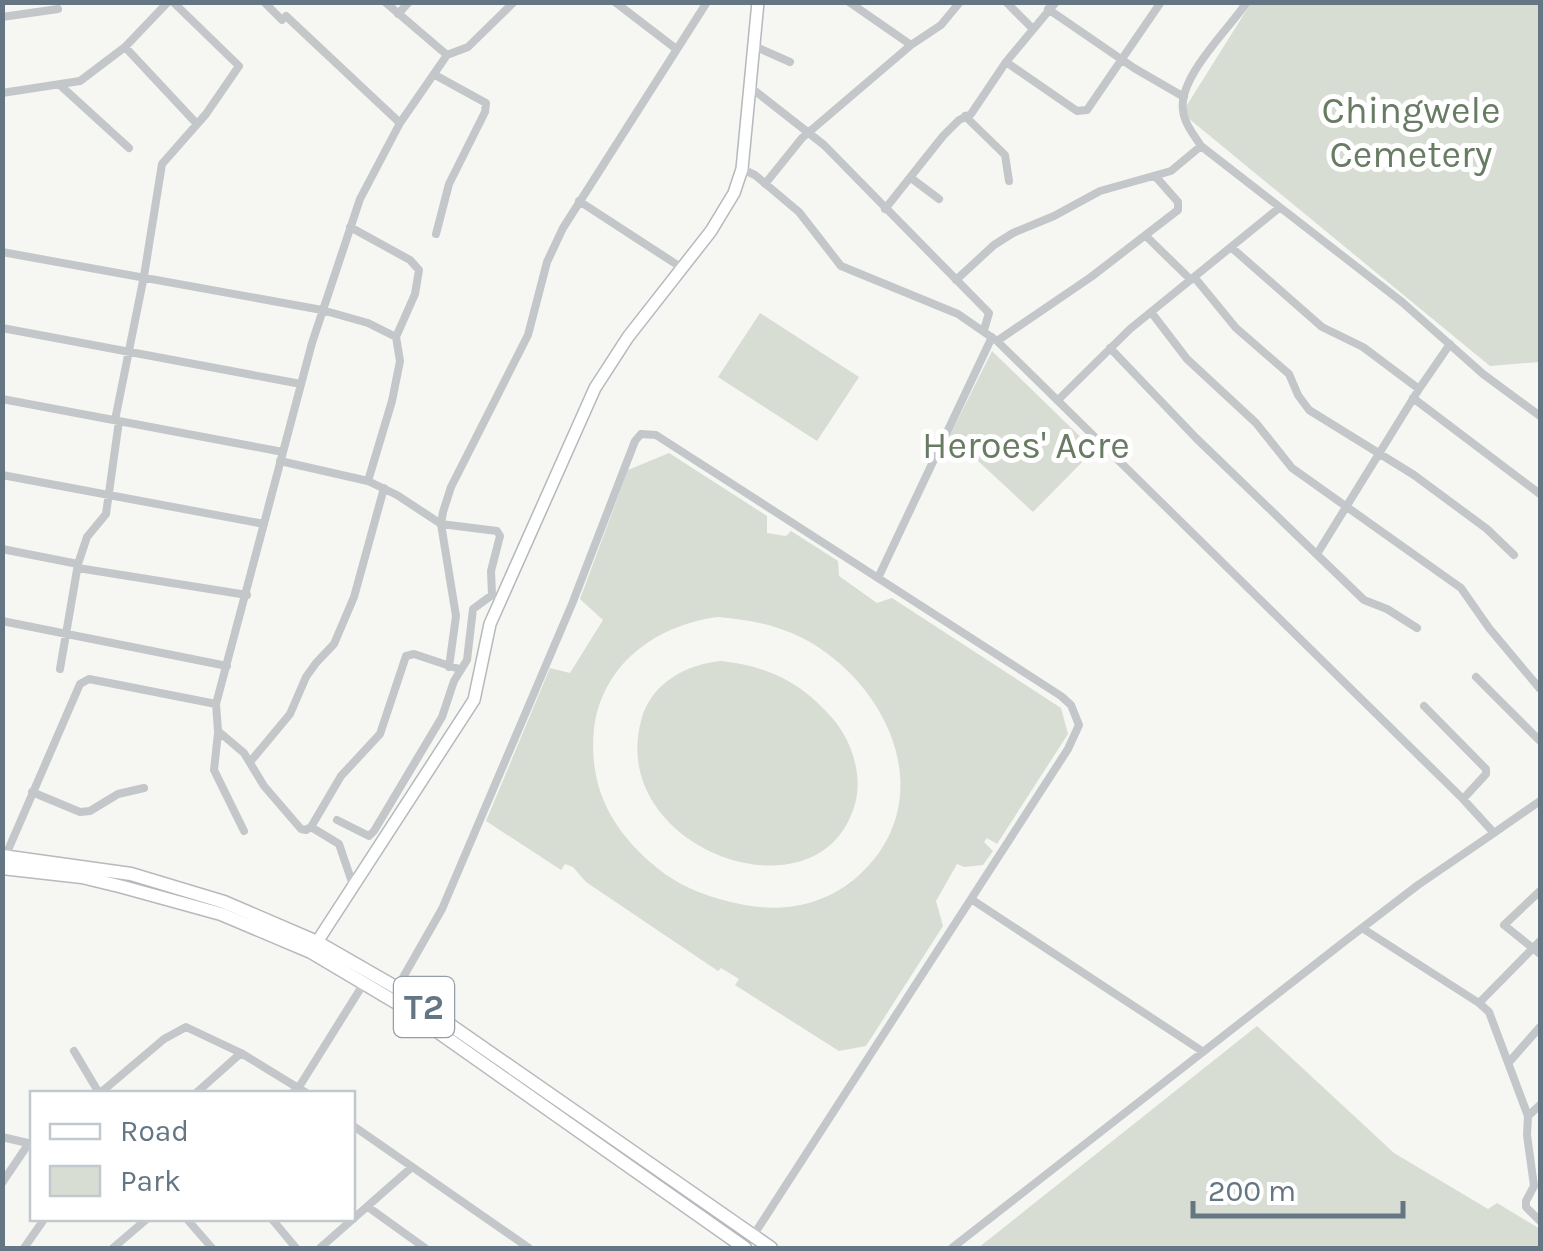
<svg xmlns="http://www.w3.org/2000/svg" width="1543" height="1251" font-family="Karla,sans-serif">
  <style>
    .green { fill: #d7ddd3; fill-rule: evenodd }
    .lines { fill: none; stroke-linecap: round; stroke-linejoin: round }
    .secondary-casing { stroke: #b3b9bd; stroke-width: 14 }
    .primary-casing { stroke: #b6babe; stroke-width: 15 }
    .street { stroke: #c3c7ca; stroke-width: 8 }
    .secondary { stroke: #fff; stroke-width: 11 }
    .primary { stroke: #fff; stroke-width: 12 }
    .labels { text-anchor: middle; stroke-width: 10; stroke-linejoin: round; paint-order: stroke }
    .shield { fill: #fff; stroke: #929fa9; stroke-width: 2.5 }
    .shield-label { font-size: 35px; font-weight: bold; fill: #647684 }
    .park-label { font-size: 38px; fill: #687b63; stroke: #fff }
  </style>
  <rect width="100%" height="100%" fill="#f6f6f2"/>
  <path class="green" d="M1251,3H1540V362L1490,366L1182,113Z
    M760,313L859,377L817,441L718,377Z
    M992,351L1094,450L1033,512L950,435Z
    M669,453L767,516V533L786,536L791,531L838,561L839,576L877,603L892,598L1061,708L1068,734L997,844L987,838L984,842L993,851L983,865L964,867L957,864L936,901L943,926L866,1046L839,1051L735,985L739,979L721,968L718,971L586,882L573,867L565,864L561,870L486,821L550,668L570,673L603,620L580,599L628,470ZM718,617C754,620 787,627 818,647C897,699 936,806 858,876C827,904 785,913 745,905C713,899 681,888 656,867C612,831 588,787 594,729C602,664 656,625 718,617Z
    M721,661C768,666 803,683 833,719C852,741 863,776 855,804C821,926 607,850 641,721C650,684 686,664 721,661Z
    M1257,1026L1394,1153L1488,1209L1497,1203L1540,1229V1248H978Z"/>
  <g class="lines">
    <g class="secondary-casing">
      <path id="secondary" d="M317,942L474,700L490,624L595,388L628,337L711,231L734,193L742,169L758,2"/>
    </g>
    <g class="primary-casing">
      <path id="primary" d="M2,856L131,874L224,902L317,942L397,988L771,1248
        M2,868L82,877L123,887L221,914L311,952L397,1003L745,1248"/>
    </g>
    <path class="street" d="M264,2L282,20
      M385,2L447,55
      M615,2L675,48
      M849,2L911,45
      M1006,2L1033,29
      M1247,2C1229,29 1178,77 1183,110C1184,123 1194,135 1201,146L1402,302L1483,374L1540,416
      M1048,9L1134,68L1184,97
      M398,14L409,2
      M286,16L400,123
      M2,17L58,9
      M754,46L790,62
      M125,47L197,124
      M1006,62L1077,111L1087,110L1161,2
      M435,75L486,103L485,112L449,184L436,234
      M61,86L129,148
      M750,87L824,145L989,313L984,330
      M2,93L80,81L125,47L168,2
      M965,116L1005,155L1009,181
      M742,169L755,175L799,212L841,266L958,314L997,341L1463,799L1494,833L1418,885L1345,941L952,1248
      M911,178L939,199
      M765,184L802,138L911,45L941,25L960,2
      M579,201L682,268
      M885,209L943,136L959,120L971,114L1006,62L1056,2
      M350,227L410,260L419,270L415,294L396,337L400,361L392,401L368,481
      M1147,237L1191,280
      M1232,248L1322,327L1363,347L1419,389
      M2,252L322,310L368,323L396,337
      M1195,278L1236,328L1289,374L1298,395L1309,410L1414,475L1487,529L1514,555
      M956,280L994,245L1013,233L1054,216L1100,191L1171,171L1201,146
      M1151,312L1187,359L1256,423L1292,468L1461,588L1489,628L1540,689
      M2,328L301,384
      M997,341L1091,277L1178,210V202L1156,177
      M1110,348L1196,438L1364,600L1387,609L1417,628
      M1413,398L1540,494
      M2,399L283,452
      M1059,399L1130,329L1279,208
      M115,420L144,276L162,164L206,114L239,66L173,2
      M280,461L368,481L397,495L441,524L497,531L500,536L491,571L492,595
      M2,475L264,524
      M2,549L78,564
      M1317,554L1419,389L1450,344
      M78,568L247,595
      M878,578L992,337
      M2,621L227,666
      M449,667L456,616L441,524L443,512L451,487L528,335L547,262L563,228L707,2
      M60,669L78,564L87,537L106,514L119,421
      M459,669L414,654L406,656L380,734L341,776L311,827L306,830L301,829L264,786L244,753L218,731L216,704L312,343L360,199L400,123L447,55L468,47L514,2
      M1476,677L1540,741
      M1424,706L1486,769V774L1463,799
      M218,733L214,770L244,831
      M250,762L290,714L306,677L316,663L334,644L354,597L384,488
      M32,792L80,812L90,811L118,794L144,788
      M337,820L369,836L374,831L442,717L454,681L467,660L473,609L492,595
      M311,827L339,844L353,885
      M1494,833L1540,801
      M5,857L80,684L89,679L216,704
      M1540,891L1504,925L1540,954
      M971,899L1202,1051
      M1362,928L1479,1003L1489,1012L1528,1116L1527,1135L1534,1186L1526,1201V1207L1540,1221
      M397,988L442,909L572,604L635,441L641,434L656,435L1061,696L1071,705L1079,725L1068,749L753,1236
      M1479,1003L1540,941
      M74,1051L99,1093
      M1510,1061L1540,1027
      M99,1094L164,1039L186,1027L241,1053L308,1094
      M195,1094L241,1053
      M291,1094L299,1087L364,983
      M1528,1116L1540,1105
      M352,1125L529,1248
      M2,1137L32,1144
      M2,1183L29,1143
      M368,1207L425,1248
      M186,1218L212,1248
      M271,1218L296,1248
      M24,1248L45,1218
      M113,1248L148,1218
      M320,1248L412,1167"/>
    <use href="#secondary" class="secondary"/>
    <use href="#primary" class="primary"/>
  </g>
  <g class="labels">
    <rect class="shield" x="394" y="977" width="60" height="60" rx="8"/>
    <g class="shield-label">
      <text x="424" y="1019">T2</text>
    </g>
    <g class="park-label">
      <text x="1411" y="123">Chingwele<tspan x="1411" dy="44">Cemetery</tspan></text>
      <text x="1026" y="458">Heroes' Acre</text>
    </g>
  </g>
  <rect width="1543" height="1251" fill="none" stroke="#647684" stroke-width="10"/>
  <rect x="30" y="1091" width="325" height="130" fill="#ffffff" stroke="#c1c8ce" stroke-width="2.5"/>
  <rect x="50" y="1124" width="50" height="15" fill="#ffffff" stroke="#c1c8ce" stroke-width="2.5"/>
  <text x="120" y="1141" font-size="30" fill="#647684">Road</text>
  <rect x="50" y="1166" width="50" height="30" fill="#d7ddd3" stroke="#c1c8ce" stroke-width="2.5"/>
  <text x="120" y="1191" font-size="30" fill="#647684">Park</text>
  <path d="M1193 1201v15h210v-15" fill="none" stroke="#647684" stroke-width="5"/>
  <text x="1208" y="1201" font-size="30" fill="#647684" stroke="#ffffff" stroke-width="8" paint-order="stroke">200 m</text>
</svg>
